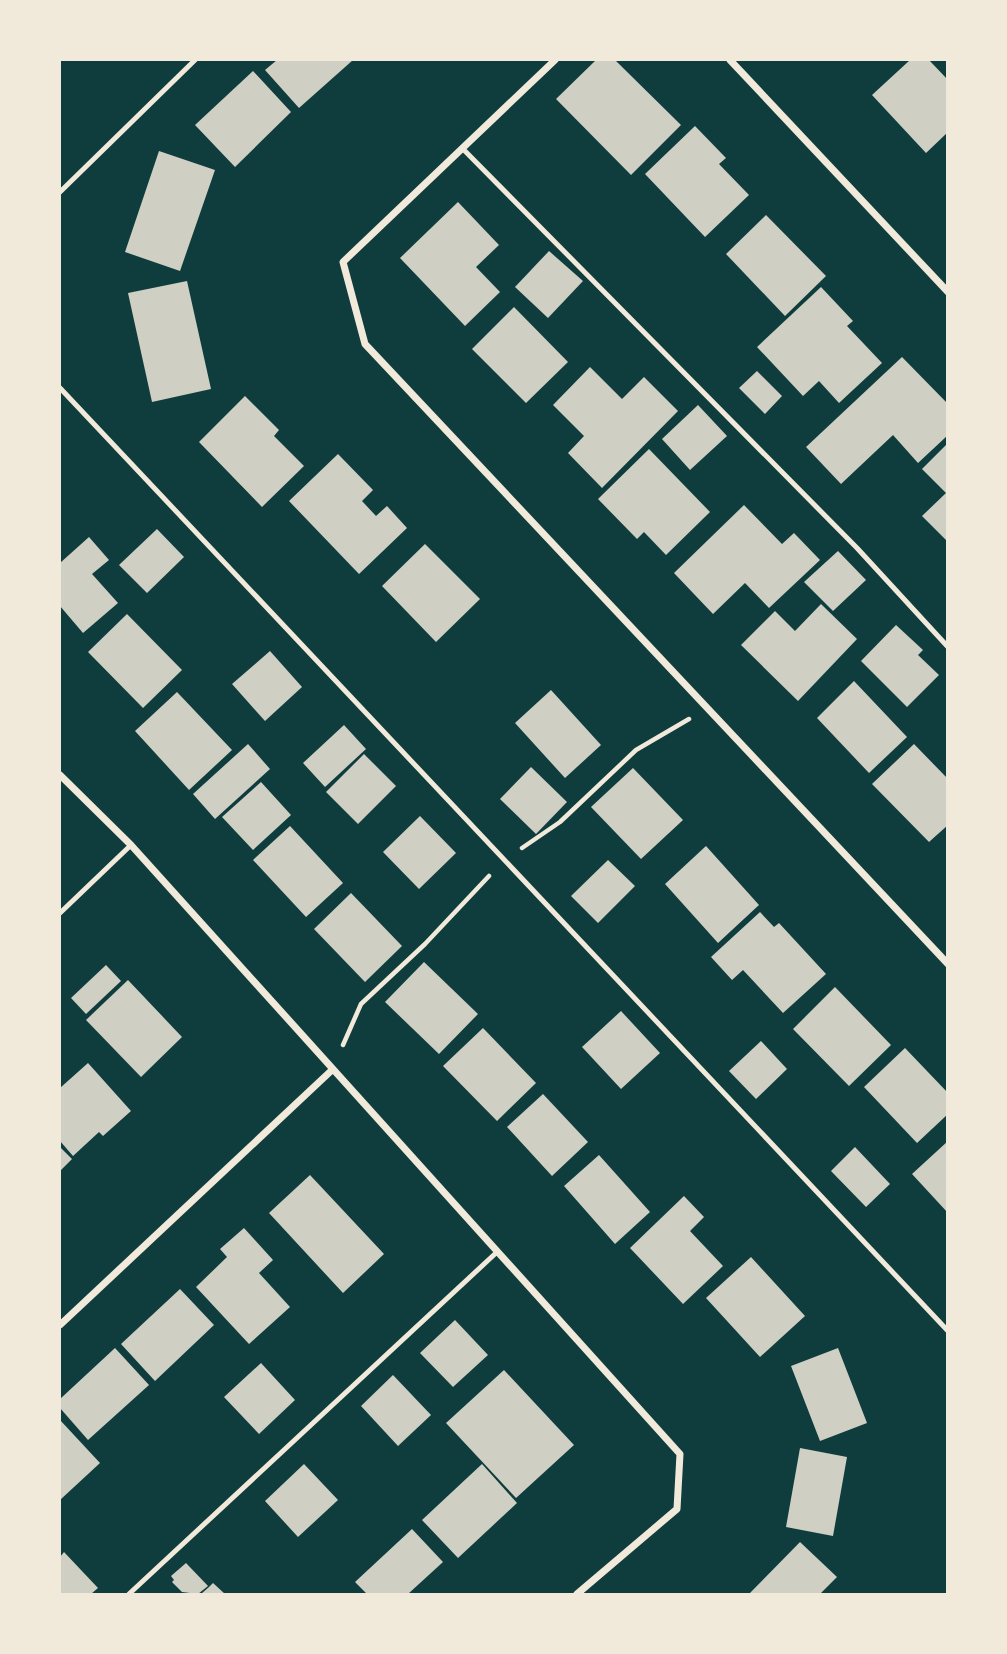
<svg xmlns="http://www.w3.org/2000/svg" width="1007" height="1654" font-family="'Exo 2',sans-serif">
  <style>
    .building { fill: #cfcfc3 }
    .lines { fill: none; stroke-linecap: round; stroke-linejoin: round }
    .path { stroke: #f1e9da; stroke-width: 4.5 }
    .service { stroke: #f1e9da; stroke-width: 5 }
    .minor { stroke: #f1e9da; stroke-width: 7 }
  </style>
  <rect width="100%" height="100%" fill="#0f3d3e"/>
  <path class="building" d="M277,60H353L299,108L265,70Z
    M596,60H615L681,125L631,175L556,99Z
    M910,60H929L948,80V132L926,153L872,95Z
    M253,71L291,112L235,167L195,125Z
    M695,126L726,158L719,164L749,195L705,237L645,174Z
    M159,151L215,170L180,271L125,252Z
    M458,202L499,245L476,267L500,292L465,326L400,258Z
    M766,215L826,276L785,316L726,254Z
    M549,251L583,281L548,318L515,287Z
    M187,281L211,389L152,402L128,293Z
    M821,287L853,321L847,326L882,363L839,403L819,381L803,396L757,347Z
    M514,307L568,362L526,403L472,349Z
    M902,357L948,404V435L918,463L893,435L841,484L806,447Z
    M590,367L622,399L644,377L678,411L602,488L568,453L584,436L553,405Z
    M757,371L782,396L765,414L739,388Z
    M245,396L279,430L274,436L304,466L262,507L199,442Z
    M698,405L727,436L690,470L662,439Z
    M948,443V542L922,516L946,493L922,469Z
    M649,449L710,512L666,555L644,532L637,539L598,499Z
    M338,454L373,490L362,501L376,516L387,506L407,528L359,574L289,501Z
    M744,505L782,544L794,533L820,560L769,608L745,583L713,614L674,573Z
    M157,529L184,557L147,593L119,565Z
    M89,537L109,560L92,574L118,603L83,633L60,606V563Z
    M425,544L480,599L436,642L382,586Z
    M838,551L866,580L833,611L804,582Z
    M821,604L857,639L798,701L741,645L775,611L795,631Z
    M127,614L182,670L143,708L88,652Z
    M896,625L923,650L918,655L939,675L907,707L861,661Z
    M270,651L302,687L265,721L232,684Z
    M854,681L907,737L869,773L817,718Z
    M551,690L601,745L565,778L515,723Z
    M177,692L232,750L189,790L135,731Z
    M344,725L366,749L325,787L303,763Z
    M248,744L270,769L215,819L193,794Z
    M914,744L948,779V825L929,842L872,784Z
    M364,754L396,786L358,824L326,792Z
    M531,767L567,802L536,834L500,799Z
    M633,768L683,820L641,859L591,807Z
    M261,782L291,815L253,850L222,817Z
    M420,816L456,853L419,889L383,852Z
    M290,826L343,883L306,917L253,860Z
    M706,846L759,905L718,943L665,884Z
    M608,860L635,886L598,923L571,896Z
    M351,893L402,946L365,982L314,929Z
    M760,912L774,927L779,923L826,974L783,1013L743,970L732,980L711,957Z
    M424,962L478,1014L439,1054L385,1002Z
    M106,965L121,981L86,1014L71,998Z
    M128,980L182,1037L141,1077L86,1020Z
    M835,987L891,1045L849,1086L793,1029Z
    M621,1011L660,1053L621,1089L582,1047Z
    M483,1028L536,1083L497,1121L443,1066Z
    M761,1041L787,1069L756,1099L729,1071Z
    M905,1048L948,1093V1114L917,1143L864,1087Z
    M88,1063L131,1111L103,1136L99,1132L73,1156L60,1141V1088Z
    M543,1094L588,1142L552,1176L507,1127Z
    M948,1141V1213L912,1174Z
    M60,1147L72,1159L60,1171Z
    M855,1147L890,1184L866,1207L831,1171Z
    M599,1155L650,1212L615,1244L564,1186Z
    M310,1175L384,1254L343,1293L269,1213Z
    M684,1196L704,1217L690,1231L723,1266L683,1304L630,1248Z
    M244,1228L273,1260L259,1273L290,1307L249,1344L196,1287L227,1257L220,1249Z
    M751,1257L805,1316L760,1357L706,1298Z
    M180,1289L214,1325L155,1381L121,1344Z
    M455,1320L488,1355L453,1387L420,1353Z
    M115,1348L149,1385L88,1440L60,1408V1399Z
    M838,1348L867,1423L820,1441L791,1366Z
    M261,1363L295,1400L259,1434L224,1397Z
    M504,1370L574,1445L516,1498L446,1423Z
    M393,1375L431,1415L398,1446L361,1406Z
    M60,1420L100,1463L60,1500Z
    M800,1448L847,1457L833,1536L786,1527Z
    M304,1464L338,1500L298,1537L265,1501Z
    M482,1464L517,1503L458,1558L422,1520Z
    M412,1529L443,1562L408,1594H367L355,1582Z
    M800,1542L837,1577L820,1594H749Z
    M64,1552L98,1588L91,1594H60V1557Z
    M186,1563L208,1586L198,1594L182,1592L172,1582L174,1580L171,1576Z
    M213,1583L225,1594H201L209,1587Z"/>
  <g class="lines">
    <path class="path" d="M522,848L560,822L636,750L689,719
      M343,1045L361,1004L425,944L489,876"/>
    <path class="service" d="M462,148L857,548L948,647
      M60,192L195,60
      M60,388L948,1331
      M60,913L131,845
      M129,1594L497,1252"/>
    <path class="minor" d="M555,60L343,262L365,344L948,964
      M730,60L948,292
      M60,775L131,845L680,1454L677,1509L577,1594
      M60,1325L332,1070"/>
  </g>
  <rect width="1007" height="1654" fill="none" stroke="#f1e9da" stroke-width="122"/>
</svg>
